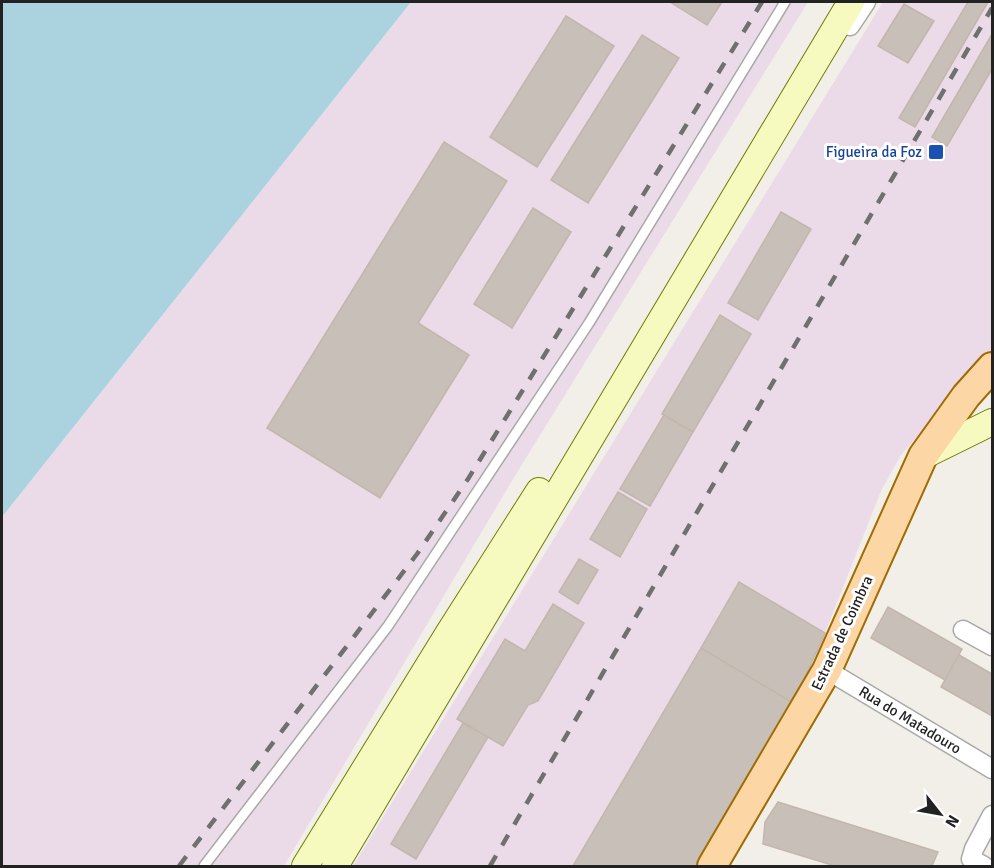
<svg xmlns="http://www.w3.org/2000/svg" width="994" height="868" font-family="Signika,sans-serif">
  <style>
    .industrial { fill: #ebdbe8 }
    .water { fill: #aad3df }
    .building { fill: #c7bfb8; stroke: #c4b6ab; stroke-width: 1.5 }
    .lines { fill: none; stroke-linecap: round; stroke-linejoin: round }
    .lane-casing { stroke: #a9a9a9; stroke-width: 12 }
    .street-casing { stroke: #a9a9a9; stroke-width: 21 }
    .secondary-casing { stroke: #707d05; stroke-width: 28 }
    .primary-casing { stroke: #a06b00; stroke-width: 32 }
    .lane { stroke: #fff; stroke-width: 9 }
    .street { stroke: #fff; stroke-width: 18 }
    .secondary { stroke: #f7fabf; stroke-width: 26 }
    .primary { stroke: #fcd6a4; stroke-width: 28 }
    .rail { stroke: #707070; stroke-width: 4.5; stroke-dasharray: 12 12; stroke-linecap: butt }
    .transit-dot { fill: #1a4fb4; stroke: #fff; stroke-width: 2 }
    .labels { text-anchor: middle; stroke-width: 6; stroke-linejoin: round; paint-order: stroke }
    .transit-label { font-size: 15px; fill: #164399; stroke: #fff; text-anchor: end }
    .street-label { font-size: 15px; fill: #222; stroke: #fff }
  </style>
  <rect width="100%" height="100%" fill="#f2efe9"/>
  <path class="industrial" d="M411,2H808L513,479L284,866H2V517Z
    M883,2H992V352L901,455L881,491L825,633L793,702L698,866H353Z"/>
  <path class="water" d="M2,2H411L2,517Z"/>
  <path class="building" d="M670,2H722L707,25Z
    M968,2H988L915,127L899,118Z
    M904,4L934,21L908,63L878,46Z
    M566,16L614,46L537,167L490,137Z
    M992,34V69L947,146L932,137Z
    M642,35L679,58L588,203L551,180Z
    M444,142L507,181L418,323L469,355L380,498L267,428Z
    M533,208L571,232L512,328L474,304Z
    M781,212L811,229L758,320L728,303Z
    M720,315L751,334L693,432L662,414Z
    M664,415L693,432L650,506L620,489Z
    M618,492L647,509L620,557L590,539Z
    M579,559L598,570L578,604L559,592Z
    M739,582L825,633L793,703L701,648Z
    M553,604L584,623L538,701L528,705L503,746L457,719L505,639L525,651Z
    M888,607L962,649L945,680L871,638Z
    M701,648L793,703L698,866H573Z
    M959,655L992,674V716L941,687Z
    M463,723L488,737L416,859L391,844Z
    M778,802L938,852L932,866H835L763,844L765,822Z"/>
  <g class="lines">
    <g class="lane-casing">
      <path id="lane" d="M204,866L388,626L589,323L785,2"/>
    </g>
    <g class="street-casing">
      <path id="street" d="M850,26L866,2
        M963,630L992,646
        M827,670L992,769
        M984,866L971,859L974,849L992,815"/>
    </g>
    <g class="secondary-casing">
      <path id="secondary" d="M923,456L992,422
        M305,866L448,634L539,491
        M335,866L851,2"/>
    </g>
    <g class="primary-casing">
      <path id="primary" d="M712,866L827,670L923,456L966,396L992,367"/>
    </g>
    <use href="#lane" class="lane"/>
    <use href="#street" class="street"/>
    <use href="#secondary" class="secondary"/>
    <use href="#primary" class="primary"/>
    <path class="rail" d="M179,866L417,554L468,479L762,2
      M490,866L992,8"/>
  </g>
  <rect class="transit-dot" x="928" y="144" width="16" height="16" rx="3"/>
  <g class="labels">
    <g class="transit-label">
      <text x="922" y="157">Figueira da Foz</text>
    </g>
    <g class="street-label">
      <text transform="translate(842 633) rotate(-65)" y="5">Estrada de Coimbra</text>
      <text transform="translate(910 720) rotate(31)" y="5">Rua do Matadouro</text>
    </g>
  </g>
  <rect width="994" height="868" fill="none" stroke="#222222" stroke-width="6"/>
  <g transform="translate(940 814) rotate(121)" stroke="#ffffff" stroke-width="4.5" paint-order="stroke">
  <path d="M0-4.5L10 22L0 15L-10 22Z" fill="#222222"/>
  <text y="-9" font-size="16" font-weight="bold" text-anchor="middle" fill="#222222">N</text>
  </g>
</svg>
